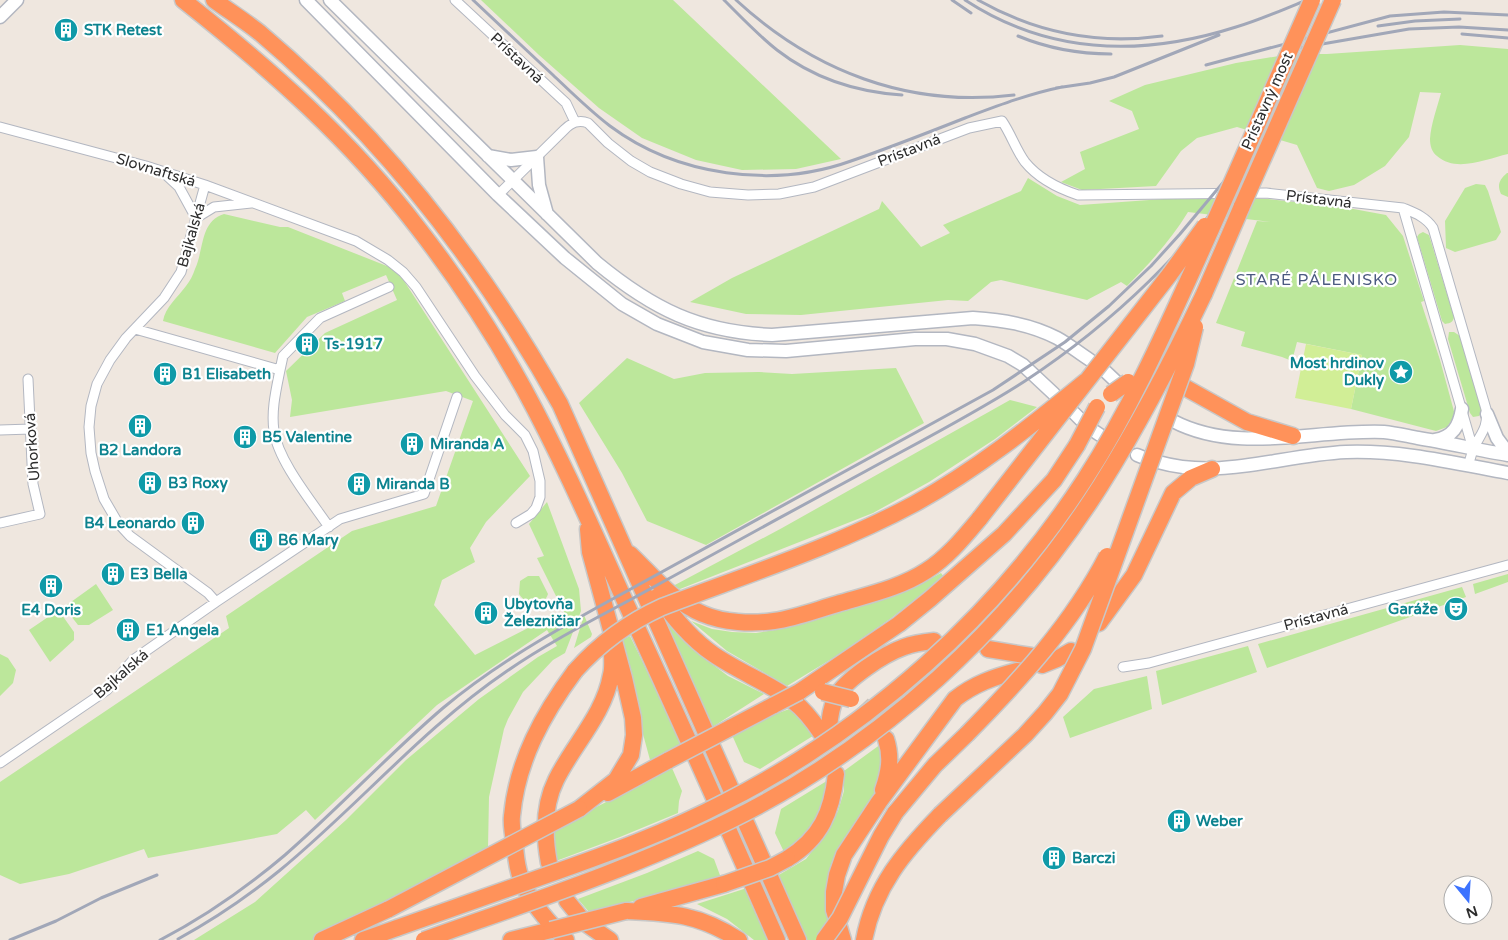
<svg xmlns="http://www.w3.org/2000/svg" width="1508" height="940" font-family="'Varela Round',sans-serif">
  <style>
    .green { fill: #bce79b }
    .pitch { fill: #d1ee96 }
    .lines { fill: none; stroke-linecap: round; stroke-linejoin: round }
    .motorway-tunnel { stroke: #c8c2bb; stroke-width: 16; stroke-dasharray: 16 8; stroke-linecap: butt }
    .minor-casing { stroke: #b3b7c1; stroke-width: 11 }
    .secondary-casing { stroke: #b3b7c1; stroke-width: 15 }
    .motorway-casing { stroke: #c8c8c8; stroke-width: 19 }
    .minor { stroke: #fff; stroke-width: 9 }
    .secondary { stroke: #fff; stroke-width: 12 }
    .motorway { stroke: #ff925a; stroke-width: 16 }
    .rail { stroke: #a1a7b8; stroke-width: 3 }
    .motorway-bridge-casing { stroke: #c8c8c8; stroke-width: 19; stroke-linecap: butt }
    .motorway-bridge { stroke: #ff925a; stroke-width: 16 }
    .labels { text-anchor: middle; stroke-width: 4.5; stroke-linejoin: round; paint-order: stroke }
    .culture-label { font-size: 15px; font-weight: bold; fill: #0d838f; stroke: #fff; text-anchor: start }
    .street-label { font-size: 15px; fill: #2d2d2d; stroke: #fff }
    .neighbourhood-label { font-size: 16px; letter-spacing: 1px; fill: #4b5a80; stroke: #fff }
  </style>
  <rect width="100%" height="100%" fill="#efe7df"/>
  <path class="green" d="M481,0H673L841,159L796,169L742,170L696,160L642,138L599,108L539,55Z
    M1460,45L1508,49V154C1486,159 1456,173 1437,156C1432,152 1430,146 1430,139C1431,124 1437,108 1441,93L1420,92L1409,137L1385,166L1354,185L1329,191L1317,188L1297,145L1237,127L1197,138L1181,151L1156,186L1082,190L1061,182L1085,169L1080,152L1139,129L1132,111L1109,101L1145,85L1236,63L1291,54H1327Z
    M1507,173H1508V197L1501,194C1497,185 1499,180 1507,173Z
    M1028,178L1057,196L1080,205L1191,197L1268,199L1348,208L1386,215L1403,236L1424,301L1421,302L1440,360L1455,415L1447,427L1436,431L1351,409L1362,355L1297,342L1292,361L1282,357L1241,346L1245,332L1216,323L1257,221L1271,222L1188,212C1171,240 1150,263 1127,286L1121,282L1087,300L1001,280L991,282L968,301L948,300L801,315L746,314L690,302L732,278L879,209L882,201L921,247L950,233L943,225L1021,191Z
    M1476,184L1485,185L1488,191L1501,232L1496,240L1455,252L1446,248L1445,221L1465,188Z
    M224,214L280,227H288L397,270L530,476L486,522L470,548L475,562L442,580L434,605L475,655L532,626L548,616L558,613L560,616L565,614L537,558L544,556L529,524L547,502L579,589L581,611L565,653L553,660L523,692L508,719L504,729L489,797L488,848L315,940H194L255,902L346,820L406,760L479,699L538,657L557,646L547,630L437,705L315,820L306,810L277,834L148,858L144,849L69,874L20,884L0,875V782L229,628L226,616L352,531L436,506L473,401L446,391L290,417L292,400L286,371L325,333L397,300L386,275L342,293L345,301L307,317L275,353L163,321C165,307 178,297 186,286C190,281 193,275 195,269C204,250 200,221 224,214Z
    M1423,232L1429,235L1454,317C1453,322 1451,323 1445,324L1442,321L1417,237L1419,234Z
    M1449,332H1454L1460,336L1482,412L1479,416L1473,417L1470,413L1448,339Z
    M627,358L674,379L705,373L759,372L792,374L896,368L924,423L706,545L647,521L622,473L579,403Z
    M1010,400L1037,407L995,439L929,482L873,513L680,589L673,586L782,528Z
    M941,573L944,577L890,619L838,655L787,686L727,651L691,621L712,629L732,632L756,633L781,629L896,594L917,586Z
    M1508,574V582L1475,594L1473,584Z
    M528,576H539L548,594C543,609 527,606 519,594L520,581Z
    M96,584L113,610L89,625H78L64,607Z
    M1462,587L1466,597L1267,668L1258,644Z
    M54,613L62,615L74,632V640L50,662L29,630Z
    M584,615L592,634L591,637L574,648Z
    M670,623L696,652L728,676L764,694L711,728L663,626Z
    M630,636L682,743L650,760L619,645L624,639Z
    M1248,646L1257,672L1162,705L1156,671Z
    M0,654L8,658L16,670L13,683L0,696Z
    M1147,676L1152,709L1070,738L1063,717L1094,689Z
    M792,708L816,734L760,769L744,762L732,735L773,715Z
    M881,744C882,750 884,757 884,763C879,807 836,833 828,876C824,898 829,919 835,940H806L777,876L806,859L826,833L838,811L844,791V771Z
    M672,768L682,791L679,801L678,813L620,837L556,861L552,830Z
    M830,779L817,821L798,842L784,852L775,833L781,809Z
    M698,851L714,859L721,878L686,888L589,912L578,899L647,873Z
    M747,888L768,940H754L727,919L697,904Z"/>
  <path class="pitch" d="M1306,344L1362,355L1351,409L1295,398Z"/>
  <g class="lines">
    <path class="motorway-tunnel" d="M862,704L874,717L886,739"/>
    <g class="minor-casing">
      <path id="minor" d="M455,0L566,103L575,122
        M0,127L146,166L205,185L356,241L388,260L403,272L416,287L475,376L505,415L525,435L533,451L540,481V497L536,508L531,514L516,523
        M165,174L179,187L196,218
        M205,185L181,272L164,298L126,338L110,360L97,384L91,406L89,427L91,453L95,471L104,499L118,523L130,536L208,593L216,602L340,519L424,494L457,397
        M498,195L564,130C571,123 578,119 588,123L608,143L631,161L650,172L681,184L710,192L748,195L779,194L814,187L969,128L1002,121C1011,134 1016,150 1025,162C1038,178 1060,189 1078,195L1266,193L1403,208C1415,213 1426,217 1433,228L1486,409C1489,429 1479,435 1473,450C1471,455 1470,460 1468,466
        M1403,208L1473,449
        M196,218L214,207L251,203
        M135,329L280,370C276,390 271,411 274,431C278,461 312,502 329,527
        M280,370L283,356L320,318L389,287
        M0,430L31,429
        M0,523L40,514L33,484L28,379
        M1123,667L1149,663L1508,565
        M0,763L107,690L133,660L216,602"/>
    </g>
    <g class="secondary-casing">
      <path id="secondary" d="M306,0L498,195L565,258L622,304L657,324L703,342L748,350L786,351L915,339H947L975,344L1008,356L1023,365L1054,394
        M330,0L597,263C653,309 699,332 772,335L973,318C1002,320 1030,324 1057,338C1068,344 1079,353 1090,360
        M0,17L17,0
        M488,156L511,160L537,157L539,185L547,214
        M1106,372L1124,389
        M1074,413L1081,420
        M1487,414L1497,438L1508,453
        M1173,421C1238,455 1314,429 1384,432C1395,433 1407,436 1418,438C1448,443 1478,450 1508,455
        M1094,431L1100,435
        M1435,440C1453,437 1459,426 1462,409
        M1137,455L1142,457
        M1158,462C1222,480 1281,455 1346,452C1401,450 1454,463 1508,473"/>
    </g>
    <g class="motorway-casing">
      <path id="motorway" d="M183,0C269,68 351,140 418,228C457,278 493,333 524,389C561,457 592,528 624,599C676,712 727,826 777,940
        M214,0C229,11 245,21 260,33C382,136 482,265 560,404L798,940
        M1204,294L1242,206
        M1186,388L1247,422L1293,436
        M630,554C652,575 674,603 703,614C724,623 752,624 774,621C796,618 816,610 837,604C867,595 900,588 926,571C948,557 964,537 980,518
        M658,596C674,618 691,639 713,654C739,672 769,683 793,701C805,710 813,721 821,733
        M1099,623L1134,575L1173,493L1191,478L1212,469
        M988,649L1031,656
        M1042,665L1057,659L1071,651
        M799,692L899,624L930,599L1004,534L1054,480L1077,445
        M829,727C830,717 831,707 836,697C846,679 884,654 904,647C914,643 924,642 934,641
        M730,728L774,705
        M883,790C889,772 892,758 886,739
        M608,793L669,760
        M579,809L616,780L631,755L634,735L633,718L624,678L590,552L588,529
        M895,813L935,765L967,734
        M787,859C821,838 832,812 836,774
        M549,863C544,836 543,806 556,780C573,745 604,715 611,675C613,668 612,659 612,652
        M567,901L585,923L610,940
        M641,907L724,884
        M626,911C672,913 699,914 739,940
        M322,940L389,909
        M363,940L397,928
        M511,940L551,930
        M566,940C551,925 536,909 526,890C519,878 516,860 515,846C513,836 511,825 512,816C517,761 543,714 575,671
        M843,940L834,910V892L837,875L844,855L879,802L955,699C974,684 994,677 1017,671
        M864,940C874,887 904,852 940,815"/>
    </g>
    <use href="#minor" class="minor"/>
    <use href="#secondary" class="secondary"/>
    <use href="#motorway" class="motorway"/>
    <path class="rail" d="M473,0C500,25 526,50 553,75C571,92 589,110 610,126C677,176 773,189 851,161C889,148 927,133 965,118C997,106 1028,94 1062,87
      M724,0C741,17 758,35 777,50C813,78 857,92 902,95
      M736,0C813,71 908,108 1014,95
      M952,0L971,13
      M965,0C1049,55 1142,57 1236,27C1260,20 1284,9 1307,0
      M978,0C1036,33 1097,45 1162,36
      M1378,26L1415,21L1460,19
      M1462,34L1508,38
      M1018,36C1047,48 1079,54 1111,54
      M1299,48L1409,29L1459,27L1508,30
      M1206,65L1390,16L1444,12L1508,15
      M1056,88L1090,83L1114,77L1219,35
      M178,939C213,920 247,897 279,871C357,807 423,728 507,671C549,642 595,619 639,595C715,553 790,512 866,471C919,442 974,414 1025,381C1113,323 1194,246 1251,158C1283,110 1303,53 1326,0
      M10,940L56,921L101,898L157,875
      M160,940C205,917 246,888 285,855C339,808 388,755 443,708C491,668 544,637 598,607L993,390L1065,342L1109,306L1151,266L1180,234L1226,179L1245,152L1269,108L1317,0"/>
    <g class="motorway-bridge-casing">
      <path id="motorway-bridge" d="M1242,206L1333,0
        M1111,394L1128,382
        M1077,445L1097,407
        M980,518L1170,274L1205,226
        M575,671C600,643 627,623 662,607C746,575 834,547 914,504C976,470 1031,426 1086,381
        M823,692L851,699
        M774,705L799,692
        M967,734C1020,680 1072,624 1107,556
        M669,760L730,728
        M940,815L1025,735L1045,713L1060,694L1083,649L1186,364L1195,327
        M724,884L770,868L787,859
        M389,909L579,809
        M397,928C447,910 497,893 547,875C607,854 668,832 725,802C870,728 996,616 1085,479C1129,411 1162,338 1195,265C1235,177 1273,88 1312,0
        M551,930L626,911
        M424,940C527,903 631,869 729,821C880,747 1011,627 1101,485C1140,423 1173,359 1204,294
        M824,940L840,918L881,836L895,813"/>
    </g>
    <use href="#motorway-bridge" class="motorway-bridge"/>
  </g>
  <defs>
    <g id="building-disc" transform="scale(1.25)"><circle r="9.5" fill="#0f9aa8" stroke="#fff"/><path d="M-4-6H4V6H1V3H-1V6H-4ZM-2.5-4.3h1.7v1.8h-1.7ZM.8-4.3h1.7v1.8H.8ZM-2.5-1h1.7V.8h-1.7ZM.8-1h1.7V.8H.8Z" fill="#fff"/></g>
    <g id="sight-disc" transform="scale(1.25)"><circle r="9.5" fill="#0f9aa8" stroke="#fff"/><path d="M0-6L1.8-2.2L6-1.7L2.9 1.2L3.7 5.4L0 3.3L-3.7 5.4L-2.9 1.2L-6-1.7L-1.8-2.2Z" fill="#fff"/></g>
    <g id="theatre-disc" transform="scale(1.25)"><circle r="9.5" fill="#0f9aa8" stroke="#fff"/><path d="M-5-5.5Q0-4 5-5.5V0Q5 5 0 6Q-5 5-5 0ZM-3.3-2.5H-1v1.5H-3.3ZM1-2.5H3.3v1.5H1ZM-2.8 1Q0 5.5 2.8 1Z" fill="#fff"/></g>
  </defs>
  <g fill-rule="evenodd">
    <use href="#building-disc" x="66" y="30"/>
    <use href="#building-disc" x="307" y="344"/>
    <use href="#sight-disc" x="1401" y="372"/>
    <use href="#building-disc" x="165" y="374"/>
    <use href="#building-disc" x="140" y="426"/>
    <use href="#building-disc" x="245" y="437"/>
    <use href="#building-disc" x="412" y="444"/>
    <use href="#building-disc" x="150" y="483"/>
    <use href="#building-disc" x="359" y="484"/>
    <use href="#building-disc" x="193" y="523"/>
    <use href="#building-disc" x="261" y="540"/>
    <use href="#building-disc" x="113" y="574"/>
    <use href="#building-disc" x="51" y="586"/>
    <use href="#theatre-disc" x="1456" y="609"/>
    <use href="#building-disc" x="486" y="613"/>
    <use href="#building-disc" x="128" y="630"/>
    <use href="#building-disc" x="1179" y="821"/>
    <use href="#building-disc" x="1054" y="858"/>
  </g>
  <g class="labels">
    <g class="culture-label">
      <text x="84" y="35">STK Retest</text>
      <text x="324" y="349">Ts-1917</text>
      <text x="1384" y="368" text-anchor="end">Most hrdinov<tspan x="1384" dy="17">Dukly</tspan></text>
      <text x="182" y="379">B1 Elisabeth</text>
      <text x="262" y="442">B5 Valentine</text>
      <text x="430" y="449">Miranda A</text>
      <text x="140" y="455" text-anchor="middle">B2 Landora</text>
      <text x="168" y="488">B3 Roxy</text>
      <text x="376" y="489">Miranda B</text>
      <text x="176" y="528" text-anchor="end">B4 Leonardo</text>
      <text x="278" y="545">B6 Mary</text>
      <text x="130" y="579">E3 Bella</text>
      <text x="504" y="609">Ubytovňa<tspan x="504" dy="17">Železničiar</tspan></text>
      <text x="1438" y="614" text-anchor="end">Garáže</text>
      <text x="51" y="615" text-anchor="middle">E4 Doris</text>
      <text x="146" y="635">E1 Angela</text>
      <text x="1196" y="826">Weber</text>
      <text x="1072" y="863">Barczi</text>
    </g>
    <g class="street-label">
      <text transform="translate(517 58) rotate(43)" y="5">Prístavná</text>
      <text transform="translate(1267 101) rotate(-66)" y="5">Prístavný most</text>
      <text transform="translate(909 150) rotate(-21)" y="5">Prístavná</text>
      <text transform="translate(156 170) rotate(17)" y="5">Slovnaftská</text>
      <text transform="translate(1319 199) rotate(7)" y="5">Prístavná</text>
      <text transform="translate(191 235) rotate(-74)" y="5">Bajkalská</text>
      <text transform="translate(32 447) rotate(-94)" y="5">Uhorková</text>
      <text transform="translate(1316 617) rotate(-15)" y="5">Prístavná</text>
      <text transform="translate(121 674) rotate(-41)" y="5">Bajkalská</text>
    </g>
    <g class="neighbourhood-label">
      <text x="1317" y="285">STARÉ PÁLENISKO</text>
    </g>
  </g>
  <g transform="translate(1468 900) rotate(162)"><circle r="24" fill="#ffffff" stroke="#ababab"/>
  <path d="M0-4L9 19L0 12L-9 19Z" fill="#3c73ff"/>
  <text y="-8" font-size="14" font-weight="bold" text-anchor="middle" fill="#2d2d2d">N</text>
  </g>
</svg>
